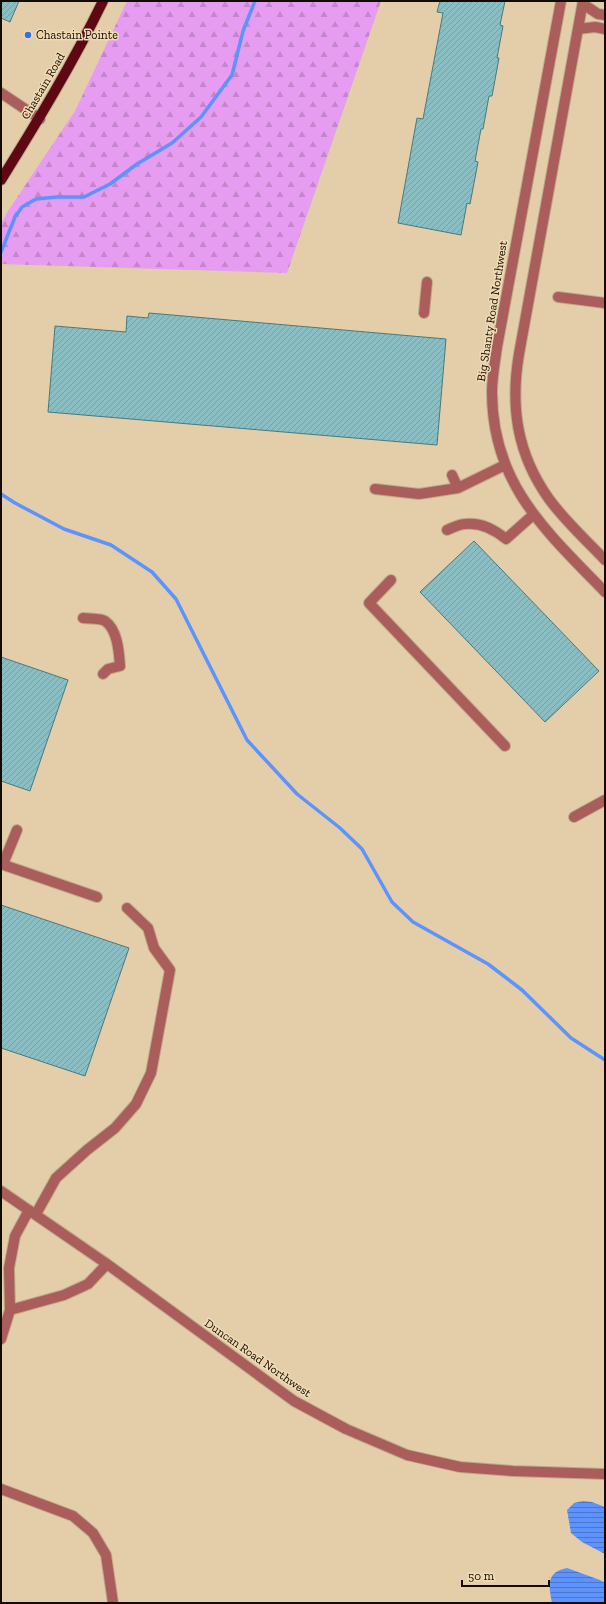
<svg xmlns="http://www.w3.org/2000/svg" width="606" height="1604" font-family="'Zilla Slab',serif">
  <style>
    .forest { fill: url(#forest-firs) }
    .water { fill: url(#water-rules) }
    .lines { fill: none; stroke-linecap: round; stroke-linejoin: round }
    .stream { stroke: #5c93fc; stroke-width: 3.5 }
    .building { fill: url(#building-hatch); stroke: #477a7e }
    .minor-casing { stroke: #bdab8b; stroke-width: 12 }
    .major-casing { stroke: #bdab8b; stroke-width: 12 }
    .minor { stroke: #ab5d5b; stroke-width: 10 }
    .major { stroke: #5d0813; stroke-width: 10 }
    .poi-dot { fill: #3770df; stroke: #f1dbb5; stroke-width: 1.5 }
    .labels { text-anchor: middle; stroke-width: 3; stroke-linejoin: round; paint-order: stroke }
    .poi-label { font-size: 12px; fill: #120b01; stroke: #f1dbb5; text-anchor: start }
    .street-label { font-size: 12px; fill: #120b01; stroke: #f1dbb5 }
  </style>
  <defs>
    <pattern id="forest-firs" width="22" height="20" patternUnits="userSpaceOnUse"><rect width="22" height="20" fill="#e69cf1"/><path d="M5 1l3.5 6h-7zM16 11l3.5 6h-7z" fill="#c485cd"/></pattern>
    <pattern id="water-rules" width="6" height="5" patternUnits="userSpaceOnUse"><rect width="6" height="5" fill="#5c93fc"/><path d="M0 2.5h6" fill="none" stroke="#4b76ca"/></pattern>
    <pattern id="building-hatch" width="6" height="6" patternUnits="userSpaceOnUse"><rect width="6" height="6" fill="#8abec2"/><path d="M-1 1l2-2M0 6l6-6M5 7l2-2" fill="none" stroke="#76a2a5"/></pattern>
  </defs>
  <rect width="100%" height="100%" fill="#e3cea9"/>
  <path class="forest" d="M127,1H381L287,273L1,264V224L8,211L75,111Z"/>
  <path class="water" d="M583,1501L592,1502L605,1507V1554L582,1542L571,1533L567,1510L574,1503Z
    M567,1568L600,1580L605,1583V1603H552C549,1587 545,1572 567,1568Z"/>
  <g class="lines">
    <path class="stream" d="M1,252L15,217L22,207L36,199L57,197H84L110,184L137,164L172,143L201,117L232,75L243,31L255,1
      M1,494L15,503L64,529L111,545L152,572L176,599L247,740L297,794L340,828L362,849L392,902L413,922L488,964L522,990L571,1038L605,1060"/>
  </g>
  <path class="building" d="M1,1H19L10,22L1,18Z
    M440,1H505L500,25L503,26L497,58H499L492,96H489L483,129H481L475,161L478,162L470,204L467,203L461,235L398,223L417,118L423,119L443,13L437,12Z
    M149,313L446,339L437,445L48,412L55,326L126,332L127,316L148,318Z
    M474,541L599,671L545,722L420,592Z
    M1,657L68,680L30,791L1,781Z
    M1,905L129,948L85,1076L1,1048Z"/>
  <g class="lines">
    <g class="minor-casing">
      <path id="minor" d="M561,1L497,347C495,362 492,377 492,392C492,484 546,531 605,592
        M583,1L519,354C510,407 517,454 549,499C565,521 586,540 605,560
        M583,4L598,14L605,15
        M578,29L595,27L605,29
        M1,93L40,119
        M558,297L605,303
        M424,313L427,282
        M452,475L458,488L505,465
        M375,489L419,494L458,488
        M447,530C452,528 459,524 465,524C481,522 494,529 506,539L533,515
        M391,580L369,603L505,746
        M83,618C89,619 100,618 105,621C118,630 119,653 120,666L108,669L103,674
        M574,817L605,800
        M1,864L97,897
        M3,864L17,830
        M1,1191L107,1264L294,1401L346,1429L407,1455L460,1467L513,1471L605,1474
        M36,1214L56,1178L87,1150L115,1128L136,1104L151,1073L170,970L154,948L148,928L127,908
        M10,1310L9,1268L15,1236L29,1210
        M1,1339L10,1310L64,1295L88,1284L107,1264
        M1,1489L73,1516L93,1533L106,1555L113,1603"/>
    </g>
    <g class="major-casing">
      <path id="major" d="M1,180C37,122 73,63 103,1"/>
    </g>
    <use href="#minor" class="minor"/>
    <use href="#major" class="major"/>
  </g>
  <circle class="poi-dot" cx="28" cy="35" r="4"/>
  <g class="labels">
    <g class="poi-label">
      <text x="36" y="39">Chastain Pointe</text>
    </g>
    <g class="street-label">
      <text transform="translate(43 86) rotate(-60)" y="4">Chastain Road</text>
      <text transform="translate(492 311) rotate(-81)" y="4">Big Shanty Road Northwest</text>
      <text transform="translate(258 1358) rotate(35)" y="4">Duncan Road Northwest</text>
    </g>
  </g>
  <rect width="606" height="1604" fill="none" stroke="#120b01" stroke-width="4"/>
  <path d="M462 1580v6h87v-6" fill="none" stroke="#120b01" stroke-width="2"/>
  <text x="468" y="1580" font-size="12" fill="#120b01" stroke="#f1dbb5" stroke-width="3" paint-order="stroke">50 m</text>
</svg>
